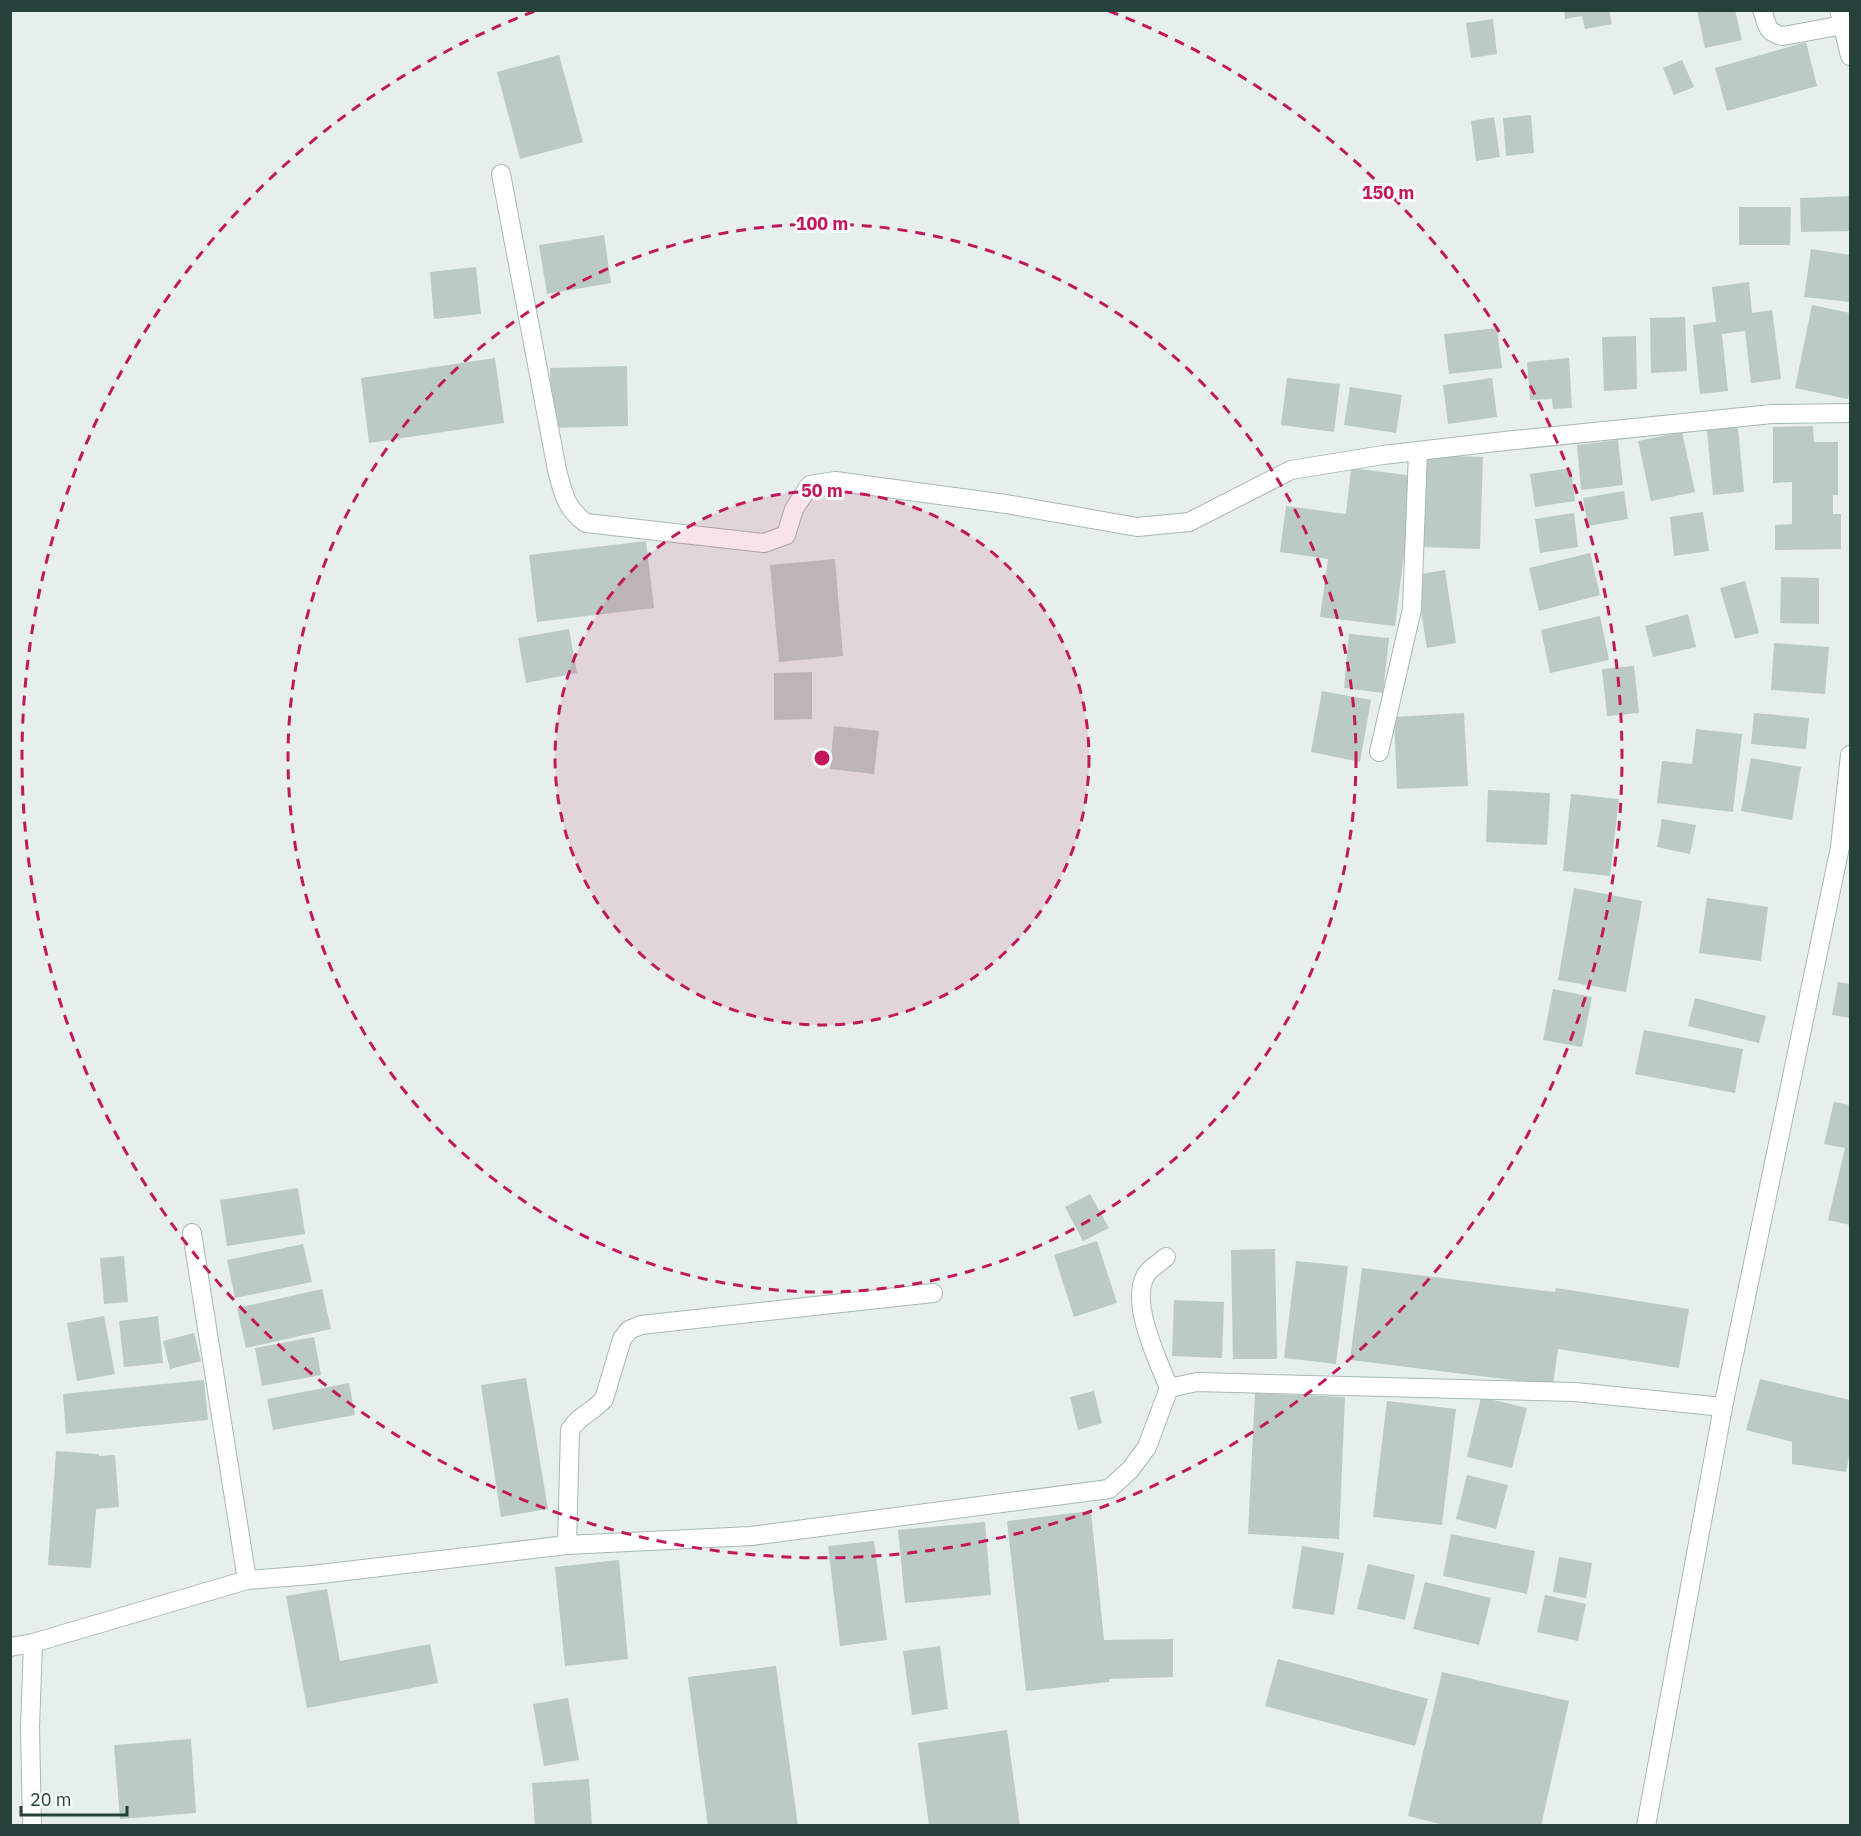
<svg xmlns="http://www.w3.org/2000/svg" width="1861" height="1836" font-family="'IBM Plex Sans',sans-serif">
  <style>
    .building { fill: #bbcac4 }
    .lines { fill: none; stroke-linecap: round; stroke-linejoin: round }
    .minor-casing { stroke: #a8b8b2; stroke-width: 20 }
    .tertiary-casing { stroke: #a8b8b2; stroke-width: 20 }
    .minor { stroke: #fff; stroke-width: 18 }
    .tertiary { stroke: #fff; stroke-width: 18 }
    .ring { fill: none; stroke: #c2185b; stroke-width: 3; stroke-dasharray: 10 8 }
    .centre { fill: #c2185b; stroke: #f7fbf9; stroke-width: 3 }
    .ring-label { font-size: 18px; text-anchor: middle; font-weight: bold; fill: #c2185b; stroke: #f7fbf9; stroke-width: 6; stroke-linejoin: round; paint-order: stroke }
  </style>
  <rect width="100%" height="100%" fill="#e6efeb"/>
  <path class="building" d="M1564,10H1609L1612,24L1585,29L1582,16L1565,19Z
    M1697,10H1735L1742,40L1705,48Z
    M1493,19L1497,54L1471,58L1466,23Z
    M1806,42L1817,86L1727,111L1715,68Z
    M559,55L583,142L520,159L497,72Z
    M1682,60L1694,87L1674,95L1663,68Z
    M1531,115L1534,153L1506,156L1503,118Z
    M1494,117L1500,157L1476,161L1471,121Z
    M1850,196V231L1801,232L1800,198Z
    M1739,207H1791L1790,245H1739Z
    M604,235L611,283L547,294L539,245Z
    M1811,249L1850,255V302L1804,297Z
    M476,267L481,314L434,319L430,272Z
    M1749,282L1752,313L1772,310L1781,379L1751,383L1745,331L1722,334L1728,391L1700,394L1693,325L1716,322L1712,287Z
    M1812,305L1850,313V385L1848,399L1795,388Z
    M1685,317L1687,371L1651,373L1650,318Z
    M1497,328L1502,368L1449,374L1444,334Z
    M1636,336L1637,389L1604,391L1602,337Z
    M495,358L504,423L369,443L361,378Z
    M1569,358L1572,408L1553,409L1552,399L1530,400L1527,362Z
    M627,366L628,426L551,428L550,368Z
    M1287,378L1340,384L1334,432L1281,425Z
    M1492,378L1497,417L1448,424L1443,385Z
    M1350,387L1402,395L1396,433L1344,425Z
    M1813,426L1814,442H1838V495H1833V514H1841V549L1775,550V525L1792,524V482L1773,483V427Z
    M1738,427L1744,492L1713,495L1707,430Z
    M1682,432L1695,492L1651,501L1638,441Z
    M1618,440L1623,485L1581,490L1577,445Z
    M1425,455L1483,457L1480,549L1423,547Z
    M1351,468L1414,476L1395,626L1320,617L1328,559L1280,552L1286,506L1346,514Z
    M1571,468L1575,501L1535,507L1530,474Z
    M1624,491L1628,519L1588,526L1583,498Z
    M1703,512L1709,551L1674,556L1670,517Z
    M1574,513L1578,547L1540,553L1535,519Z
    M646,541L654,608L537,622L529,555Z
    M1590,553L1600,595L1539,611L1529,568Z
    M835,559L843,656L779,662L770,565Z
    M1445,570L1456,643L1427,648L1415,575Z
    M1781,577L1819,578V624L1780,623Z
    M1745,581L1759,633L1735,639L1720,588Z
    M1688,614L1696,647L1653,657L1645,626Z
    M1600,616L1609,660L1550,673L1541,630Z
    M569,629L577,673L526,683L518,638Z
    M1349,634L1389,638L1383,693L1344,688Z
    M1774,643L1829,647L1825,694L1771,690Z
    M1634,666L1639,713L1607,716L1602,669Z
    M812,672V719L774,720V673Z
    M1322,691L1371,700L1360,762L1311,752Z
    M1464,713L1468,786L1397,789L1394,717Z
    M1754,713L1809,718L1806,749L1751,744Z
    M834,726L879,731L874,774L830,769Z
    M1696,729L1742,734L1733,812L1657,803L1662,761L1692,764Z
    M1751,758L1801,767L1792,820L1741,811Z
    M1488,790L1550,793L1547,845L1486,842Z
    M1571,794L1619,799L1610,876L1563,871Z
    M1662,819L1696,825L1690,854L1657,847Z
    M1574,888L1642,901L1626,992L1558,980Z
    M1707,898L1768,907L1761,961L1699,953Z
    M1838,982L1850,984V1018L1832,1015Z
    M1553,989L1592,997L1582,1047L1543,1040Z
    M1695,998L1766,1016L1759,1043L1688,1026Z
    M1644,1030L1743,1049L1735,1093L1635,1074Z
    M1834,1102L1850,1105V1225L1828,1220L1845,1148L1824,1144Z
    M298,1188L305,1234L227,1246L220,1200Z
    M1090,1194L1109,1228L1083,1241L1065,1207Z
    M1097,1241L1117,1303L1074,1317L1054,1255Z
    M303,1244L312,1282L235,1298L227,1260Z
    M1275,1249L1277,1359H1233L1231,1250Z
    M124,1256L128,1302L104,1304L100,1258Z
    M1296,1261L1348,1266L1336,1364L1284,1358Z
    M1362,1268L1555,1292L1556,1288L1689,1309L1679,1368L1558,1349L1553,1385L1350,1360Z
    M322,1289L331,1329L246,1348L237,1308Z
    M1174,1300L1224,1302L1222,1358L1172,1356Z
    M104,1316L115,1374L77,1381L67,1323Z
    M158,1316L163,1363L124,1367L119,1321Z
    M194,1333L201,1361L170,1369L163,1341Z
    M314,1337L321,1375L262,1386L255,1348Z
    M526,1378L548,1509L501,1517L481,1385Z
    M1760,1379L1850,1400V1451L1846,1472L1792,1464V1442L1746,1430Z
    M204,1380L208,1420L66,1434L63,1394Z
    M349,1383L355,1415L273,1430L267,1399Z
    M1094,1391L1102,1423L1078,1430L1070,1397Z
    M1255,1393L1345,1397L1339,1539L1248,1534Z
    M1481,1397L1527,1408L1512,1468L1467,1457Z
    M1387,1401L1456,1409L1442,1525L1373,1517Z
    M56,1451L99,1454V1456L115,1455L119,1507L96,1509L91,1568L48,1565Z
    M1467,1475L1508,1485L1496,1529L1456,1519Z
    M1091,1511L1104,1640L1173,1639V1677L1109,1679V1682L1026,1691L1007,1521Z
    M985,1522L991,1595L905,1603L898,1530Z
    M1451,1534L1535,1551L1527,1594L1443,1576Z
    M874,1541L887,1640L840,1646L828,1546Z
    M1302,1546L1344,1553L1334,1615L1292,1608Z
    M1559,1557L1592,1563L1586,1598L1553,1592Z
    M619,1560L628,1659L565,1666L555,1567Z
    M1368,1564L1415,1575L1405,1620L1357,1609Z
    M1425,1582L1491,1598L1479,1645L1413,1629Z
    M327,1589L340,1661L430,1644L438,1683L307,1708L286,1596Z
    M1545,1595L1586,1604L1578,1641L1537,1632Z
    M940,1646L948,1709L912,1715L903,1651Z
    M1278,1659L1428,1699L1415,1746L1265,1706Z
    M776,1666L798,1826H708L688,1677Z
    M1442,1672L1569,1701L1541,1826H1448L1408,1816Z
    M568,1698L579,1760L544,1766L533,1704Z
    M1007,1730L1020,1826H929L918,1743Z
    M191,1739L196,1813L120,1819L114,1745Z
    M589,1779L592,1826H535L532,1783Z"/>
  <g class="lines">
    <g class="minor-casing">
      <path id="minor" d="M1762,10C1768,25 1765,32 1783,36L1843,25
        M1839,10L1850,56
        M501,174L557,470C563,492 565,508 586,523L764,543L786,535L794,509L810,485L835,481L1006,504L1137,527L1189,522L1291,470L1383,455L1505,441L1772,414L1850,413
        M1379,752L1412,609L1418,452
        M192,1233L247,1580
        M1166,1257C1161,1262 1153,1266 1148,1272C1127,1298 1158,1360 1169,1388
        M567,1545L570,1430C578,1416 593,1412 604,1399L622,1339L629,1330L641,1325L933,1293
        M10,1647L33,1643L247,1580L312,1575L567,1545L751,1536L1109,1489L1130,1470L1147,1447L1169,1388L1197,1382L1575,1392L1723,1407
        M32,1826L30,1727L33,1643"/>
    </g>
    <g class="tertiary-casing">
      <path id="tertiary" d="M1646,1826L1723,1407L1840,847L1850,755"/>
    </g>
    <use href="#minor" class="minor"/>
    <use href="#tertiary" class="tertiary"/>
  </g>
  <circle cx="822" cy="758" r="267" fill="#c2185b" fill-opacity=".12"/>
  <g class="ring">
    <circle cx="822" cy="758" r="267"/>
    <circle cx="822" cy="758" r="534"/>
    <path d="M1109 11A800 800 0 1 1 535 11"/>
  </g>
  <circle cx="822" cy="758" r="9" class="centre"/>
  <g class="ring-label">
    <text x="1388" y="199">150 m</text>
    <text x="822" y="230">100 m</text>
    <text x="822" y="497">50 m</text>
  </g>
  <rect width="1861" height="1836" fill="none" stroke="#24423a" stroke-width="24"/>
  <path d="M21 1806v9h106v-9" fill="none" stroke="#24423a" stroke-width="3"/>
  <text x="30" y="1806" font-size="18" fill="#24423a" stroke="#f7fbf9" stroke-width="4.5" paint-order="stroke">20 m</text>
</svg>
